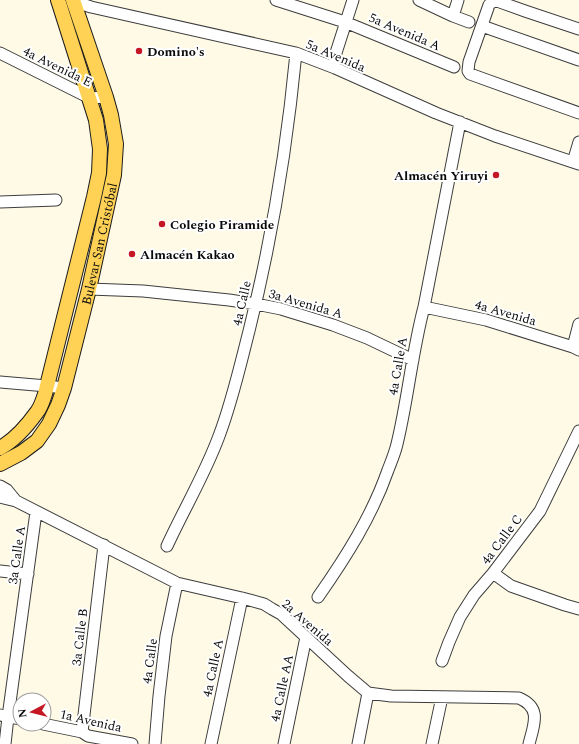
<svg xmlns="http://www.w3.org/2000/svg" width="579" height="744" font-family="Spectral,serif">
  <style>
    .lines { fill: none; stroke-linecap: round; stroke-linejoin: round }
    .minor-casing { stroke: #3d3d3d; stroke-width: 13 }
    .major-casing { stroke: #1b1b1b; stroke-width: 16 }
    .minor { stroke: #fff; stroke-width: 11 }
    .major { stroke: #ffd256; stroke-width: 14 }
    .poi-dot { fill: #c51723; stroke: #fff; stroke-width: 1.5 }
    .labels { text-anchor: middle; stroke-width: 4; stroke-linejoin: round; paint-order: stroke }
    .street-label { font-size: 13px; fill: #0a0a0a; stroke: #fff }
    .poi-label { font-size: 13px; font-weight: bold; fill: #0a0a0a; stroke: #fff; text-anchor: start }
  </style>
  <rect width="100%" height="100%" fill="#fffae6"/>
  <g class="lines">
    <g class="minor-casing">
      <path id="minor" d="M276,0L345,22L454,67
        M419,0L453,16L469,22
        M73,1L91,7L296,53L335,68L436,113L495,136L579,164
        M453,16L458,0
        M482,26L579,60
        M579,29L525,11L497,1L492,2L489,5L469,62L468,71L470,74L579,113
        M0,53L90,98L106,97
        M335,68V56L353,0
        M573,162L579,142
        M0,202L56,200
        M89,289L143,291L229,300L256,304L281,309L333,325L367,338L413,360
        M424,307L486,320L573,347L579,350
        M573,347L579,324
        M0,382L47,386L64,388
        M0,486L7,490L16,501
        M0,497L16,501L177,583L242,598L264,604L272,609L281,614L348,676L368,693L391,696L519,698C542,708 534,724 529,744
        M167,546C184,509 205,474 219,436C232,402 240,366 249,331C272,239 287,147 296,53
        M0,571L28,574
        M493,573L511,586L565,605L579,609
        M318,597C346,557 372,516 388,470C391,462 395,453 397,444C408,399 412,352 424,307L460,122
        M442,661L449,642L460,617L474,595L493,573L540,511L579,431
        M0,715L20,719
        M43,724L82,732L88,736L132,744
        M82,732L104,545
        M5,744L8,717L36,512
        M155,744L159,696L166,636L177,583
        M211,744L242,598
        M284,744L306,637
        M358,744L368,693
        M432,744L442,697"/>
    </g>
    <g class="major-casing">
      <g id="major">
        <path d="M0,448C15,440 27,426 37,412C41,407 43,400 45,394L94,197L99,173L100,149L96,120L58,0"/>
        <path id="s1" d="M0,464L21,453L37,441L49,424L58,405L64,388L89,289L114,175L116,144L111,115L106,97L73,0"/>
      </g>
    </g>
    <use href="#minor" class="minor"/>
    <use href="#major" class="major"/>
  </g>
  <g class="poi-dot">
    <circle cx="139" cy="51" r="4"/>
    <circle cx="496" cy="175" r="4"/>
    <circle cx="162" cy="224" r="4"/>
    <circle cx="132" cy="254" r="4"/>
  </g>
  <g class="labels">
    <g class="street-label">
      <text transform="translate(405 31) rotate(23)" y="5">5a Avenida A</text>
      <text transform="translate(336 55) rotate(23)" y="5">5a Avenida</text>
      <text transform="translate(58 66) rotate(26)" y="5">4a Avenida E</text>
      <text dy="5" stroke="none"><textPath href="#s1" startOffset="252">Bulevar San Cristóbal</textPath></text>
      <text transform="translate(241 303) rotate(-77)" y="5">4a Calle</text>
      <text transform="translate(306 303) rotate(16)" y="5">3a Avenida A</text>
      <text transform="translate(506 312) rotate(16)" y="5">4a Avenida</text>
      <text transform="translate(397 366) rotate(-80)" y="5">4a Calle A</text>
      <text transform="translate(501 539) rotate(-53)" y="5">4a Calle C</text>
      <text transform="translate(16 555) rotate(-82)" y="5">3a Calle A</text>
      <text transform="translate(308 622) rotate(41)" y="5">2a Avenida</text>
      <text transform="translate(79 637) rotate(-83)" y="5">3a Calle B</text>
      <text transform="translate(149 661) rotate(-82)" y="5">4a Calle</text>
      <text transform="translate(212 668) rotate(-78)" y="5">4a Calle A</text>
      <text transform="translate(281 688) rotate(-78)" y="5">4a Calle AA</text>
      <text transform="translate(91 720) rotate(13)" y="5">1a Avenida</text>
    </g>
    <g class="poi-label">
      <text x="147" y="56">Domino's</text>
      <text x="488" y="180" text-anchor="end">Almacén Yiruyi</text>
      <text x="170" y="229">Colegio Piramide</text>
      <text x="140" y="259">Almacén Kakao</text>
    </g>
  </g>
  <g transform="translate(32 712) rotate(263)"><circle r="19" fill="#ffffff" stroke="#9d9d9d"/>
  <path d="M0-3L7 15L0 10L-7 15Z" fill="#c51723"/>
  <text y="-6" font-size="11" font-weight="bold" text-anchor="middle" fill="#0a0a0a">N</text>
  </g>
</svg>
